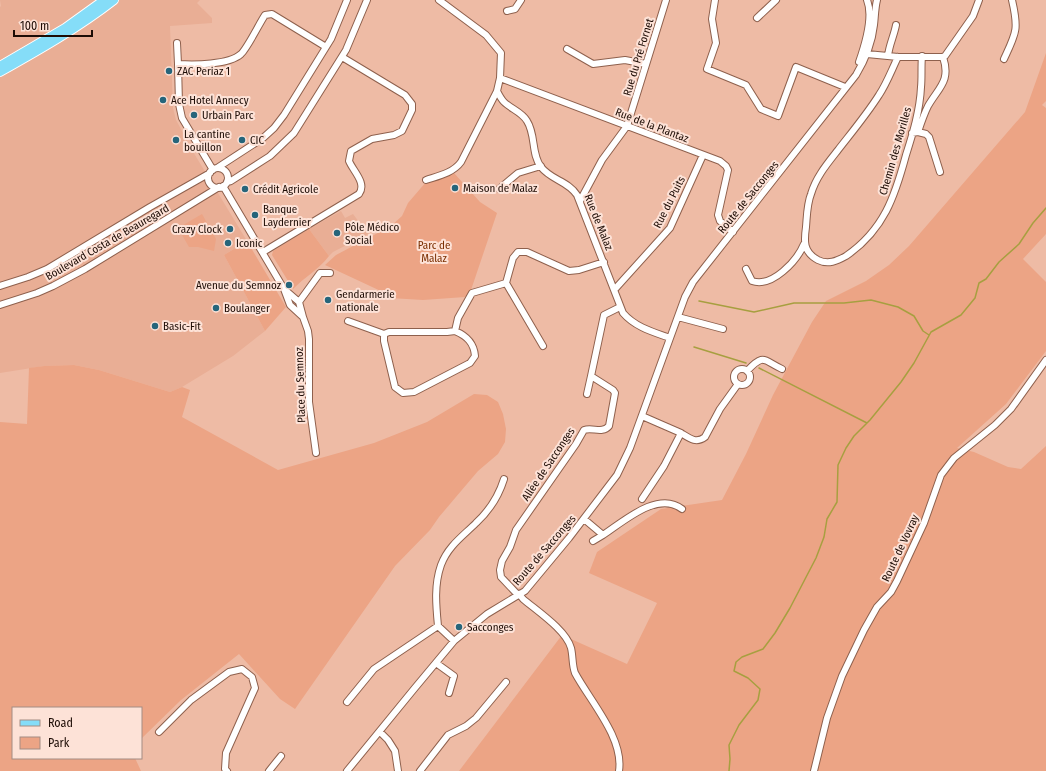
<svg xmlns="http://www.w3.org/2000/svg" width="1046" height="771" font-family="'Fira Sans Condensed',sans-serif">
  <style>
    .built { fill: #e9ae95 }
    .green { fill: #eca485 }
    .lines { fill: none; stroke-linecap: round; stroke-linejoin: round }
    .stream { stroke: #a79f40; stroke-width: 1.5 }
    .minor-casing { stroke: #8e604d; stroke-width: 8 }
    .major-casing { stroke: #fff; stroke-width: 10 }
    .minor { stroke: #fff; stroke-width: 6 }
    .major { stroke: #85ddf8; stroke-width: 8 }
    .poi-dot { fill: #26657b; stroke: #fde2d7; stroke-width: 1.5 }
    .labels { text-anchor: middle; stroke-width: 4; stroke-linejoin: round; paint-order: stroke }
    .street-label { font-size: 11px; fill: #1d0c05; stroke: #fde2d7 }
    .poi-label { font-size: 11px; fill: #1d0c05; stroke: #fde2d7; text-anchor: start }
    .park-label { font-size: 11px; fill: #7b2f02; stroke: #fde2d7 }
  </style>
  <rect width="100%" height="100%" fill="#eebba5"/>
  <path class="built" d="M0,0H200L197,3L212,18V23L170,26L173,108L176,120L195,155L247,241L224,255L265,331L233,356L182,387L170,392L99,370L74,365L44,366L0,373V7L1,6Z
    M341,211L345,218L353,214L368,234L333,252L329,256L309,229Z"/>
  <path class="green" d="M1046,53V101L1042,105L1046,108V234L1023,259L1046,282V351L1006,404L957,448L974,452L1008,467L1021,469L1046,446V771H459L562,635L627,664L657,603L589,573L597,552L661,509L722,500L746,454L773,395L812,322L826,301L866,281L889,265L909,246L1025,112Z
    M454,173L480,202L497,213L471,290L465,297L423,300L390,298L385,293L325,265L336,255L391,226L402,216L408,203L426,182Z
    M202,214L216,239L214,251L198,247H189L178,228Z
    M309,229L329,256C319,269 305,277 293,289L272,255L273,251Z
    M247,241L286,307L265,331L224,255Z
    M74,365L99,370L170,392L182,387L190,390L182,417L278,470L374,443L427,422L474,394L487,395L498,402L503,414L506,429L505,442L498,454L478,471L439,517L430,530L395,566L295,709L280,699L239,654L181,700L141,739V708H13V758H135L141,771H0V422L27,424L29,368L44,366Z"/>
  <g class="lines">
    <path class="stream" d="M699,301L754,312L794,303H844L871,300L898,307L914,316L923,331L929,335
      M694,347L746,363
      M759,368L867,423
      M729,771L730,759L729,745L739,725L758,700L760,689L748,678L734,671L736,662L742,657L763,649L775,633L790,608L816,558L824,537L827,519L837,502L838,465L846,448L854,436L870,420L901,382L914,363L931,332L961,315L975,298L979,283L986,279L999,262L1019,244L1033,223L1046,208"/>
    <g class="minor-casing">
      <path id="minor" d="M715,0L712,19L716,43L707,69L746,85L761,109L778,116L796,67L845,87
        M507,11L515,9L521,0
        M757,18L776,0
        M177,43L178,64
        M567,49L593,64L625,60L646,64
        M867,54L898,57H942L945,56L973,16L979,0
        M888,56C889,45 894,36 896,25
        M898,57C892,69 887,83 879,95C867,114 852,132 838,150C827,164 816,177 811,194C807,204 807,215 806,227C804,241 803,252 818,260C828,265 837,261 846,256C884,230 895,196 906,155C913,133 920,110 921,87C922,77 921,67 922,56
        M1004,59C1016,33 1019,30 1012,0
        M859,62C865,45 874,17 867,0
        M500,78L720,161L726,166L728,170L718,215L720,221L733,232
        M497,91C499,95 501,99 504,102C511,109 522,112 527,121C536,135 531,154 541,167C551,180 568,181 577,195L623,313C635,327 653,332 670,338
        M918,132L926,134L929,137L940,172
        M912,133L918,132C921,123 924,114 928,106C939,87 951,81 943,57
        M217,168L263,138L274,128L284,115L331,39L347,0
        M208 178a10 10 0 1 1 20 0a10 10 0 1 1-20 0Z
        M213,170L182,118L179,104L178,64C194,65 229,65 241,54C248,47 259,24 265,15L272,14L326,47
        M426,180C438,176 453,173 461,162L497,91L500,78L501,53L486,35L439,0
        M227,182L231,181L270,156L294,133L346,50L367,0
        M223,186L284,289L290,305L303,317L299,302L284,289
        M499,189L518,173L541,166
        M580,201L602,160L627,126L666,0
        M263,252L359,194C367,183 353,171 349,161L351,151L372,139L394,135L402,131L412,110V104L405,95L342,57
        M746,269L752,281C772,288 797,261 804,244
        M506,283L513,258L518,252H527L569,271L579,270L604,262
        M506,283L543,346
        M0,286L28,277L47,269L150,207L210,173
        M615,289L670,228L703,155
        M299,302L320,273H330
        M0,305L37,293L53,286L85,269L219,187
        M303,317L308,331L309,339V402L316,453
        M678,317L723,329
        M348,321L384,334L389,332H447L455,331L458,318L472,293L506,283
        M384,334V341L395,387L403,393L414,392L470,363L475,356C474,343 467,336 455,331
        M734 377a8 8 0 1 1 16 0a8 8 0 1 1-16 0Z
        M747,371C764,353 763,360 782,369
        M587,394L591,376
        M642,416L681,433L664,466L642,499
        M681,433C689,438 696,444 705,437L720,409L738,384
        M584,519L603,535C623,522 658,490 682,509
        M593,541L603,535
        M519,594L523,599C537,611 566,630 571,648C573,656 572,665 575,673C590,701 624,738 619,771
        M518,595L501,577L500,570L502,561L510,547L516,530L576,444L584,430C593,427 602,434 609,426L615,393L613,390L591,376L604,315L620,307
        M454,641L438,626C436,605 434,585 441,565C448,546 463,536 476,523C489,511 499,495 504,479
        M436,663L454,676L449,693
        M347,702L374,669L438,626
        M159,732L191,700L229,672L242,669L252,677L255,688L226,753L225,769L227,771
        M380,732L388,740L395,751L398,771
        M269,771L281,756
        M347,771L414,689L454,641L487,614L525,591L569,538L617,475L630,448L685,297L693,282L856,75C865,60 872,43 874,25C875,17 875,8 877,0
        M420,771L448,735L466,726L476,718L506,682
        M814,771L827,718L842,676L864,630L877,607L891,592L897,581L924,523L941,475L954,458L995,425L1011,409L1046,360"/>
    </g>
    <g class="major-casing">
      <path id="major" d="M0,66L65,28L104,0
        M0,72C39,50 78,28 114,0"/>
    </g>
    <use href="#minor" class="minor"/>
    <use href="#major" class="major"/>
  </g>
  <g class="poi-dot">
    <circle cx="169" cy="71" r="4"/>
    <circle cx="163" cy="100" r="4"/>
    <circle cx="194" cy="115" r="4"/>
    <circle cx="176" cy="140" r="4"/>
    <circle cx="242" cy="140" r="4"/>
    <circle cx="455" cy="188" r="4"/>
    <circle cx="245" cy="189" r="4"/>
    <circle cx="255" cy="215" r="4"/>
    <circle cx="230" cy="229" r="4"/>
    <circle cx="337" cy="233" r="4"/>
    <circle cx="228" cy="243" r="4"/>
    <circle cx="289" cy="285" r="4"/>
    <circle cx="328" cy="300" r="4"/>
    <circle cx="216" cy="308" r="4"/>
    <circle cx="155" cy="326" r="4"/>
    <circle cx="459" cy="627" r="4"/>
  </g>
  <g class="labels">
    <g class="street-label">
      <text transform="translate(638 57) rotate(-73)" y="4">Rue du Pré Fornet</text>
      <text transform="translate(652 125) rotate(21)" y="4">Rue de la Plantaz</text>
      <text transform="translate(895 151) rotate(-74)" y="4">Chemin des Morilles</text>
      <text transform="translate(748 197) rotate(-51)" y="4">Route de Sacconges</text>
      <text transform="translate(669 202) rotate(-63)" y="4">Rue du Puits</text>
      <text transform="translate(599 222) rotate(68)" y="4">Rue de Malaz</text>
      <text transform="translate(107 242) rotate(-30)" y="4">Boulevard Costa de Beauregard</text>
      <text transform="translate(300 385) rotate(-92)" y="4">Place du Semnoz</text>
      <text transform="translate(548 464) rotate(-56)" y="4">Allée de Sacconges</text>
      <text transform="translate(900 548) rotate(-65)" y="4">Route de Vovray</text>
      <text transform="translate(544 550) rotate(-49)" y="4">Route de Sacconges</text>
    </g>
    <g class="poi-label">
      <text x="177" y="75">ZAC Periaz 1</text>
      <text x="171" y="104">Ace Hotel Annecy</text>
      <text x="202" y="119">Urbain Parc</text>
      <text x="184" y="138">La cantine<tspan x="184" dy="13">bouillon</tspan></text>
      <text x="250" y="144">CIC</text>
      <text x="463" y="192">Maison de Malaz</text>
      <text x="253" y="193">Crédit Agricole</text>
      <text x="263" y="213">Banque<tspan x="263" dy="13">Laydernier</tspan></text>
      <text x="345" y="231">Pôle Médico<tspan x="345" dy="13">Social</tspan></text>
      <text x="222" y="233" text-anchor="end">Crazy Clock</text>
      <text x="236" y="247">Iconic</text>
      <text x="281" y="289" text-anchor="end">Avenue du Semnoz</text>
      <text x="336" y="298">Gendarmerie<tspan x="336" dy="13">nationale</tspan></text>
      <text x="224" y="312">Boulanger</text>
      <text x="163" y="330">Basic-Fit</text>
      <text x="467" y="631">Sacconges</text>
    </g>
    <g class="park-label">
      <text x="434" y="249">Parc de<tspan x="434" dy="13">Malaz</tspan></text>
    </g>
  </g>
  <rect x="12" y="707" width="130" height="52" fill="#fde2d7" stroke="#a38c83"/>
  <rect x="20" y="720" width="20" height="6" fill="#85ddf8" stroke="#a38c83"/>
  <text x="48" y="727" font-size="12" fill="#1d0c05">Road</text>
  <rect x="20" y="737" width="20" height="12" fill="#eca485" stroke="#a38c83"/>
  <text x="48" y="747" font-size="12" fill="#1d0c05">Park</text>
  <path d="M14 30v6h78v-6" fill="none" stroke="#1d0c05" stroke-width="2"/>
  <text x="20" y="30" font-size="12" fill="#1d0c05" stroke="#fde2d7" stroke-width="3" paint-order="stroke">100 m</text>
</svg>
